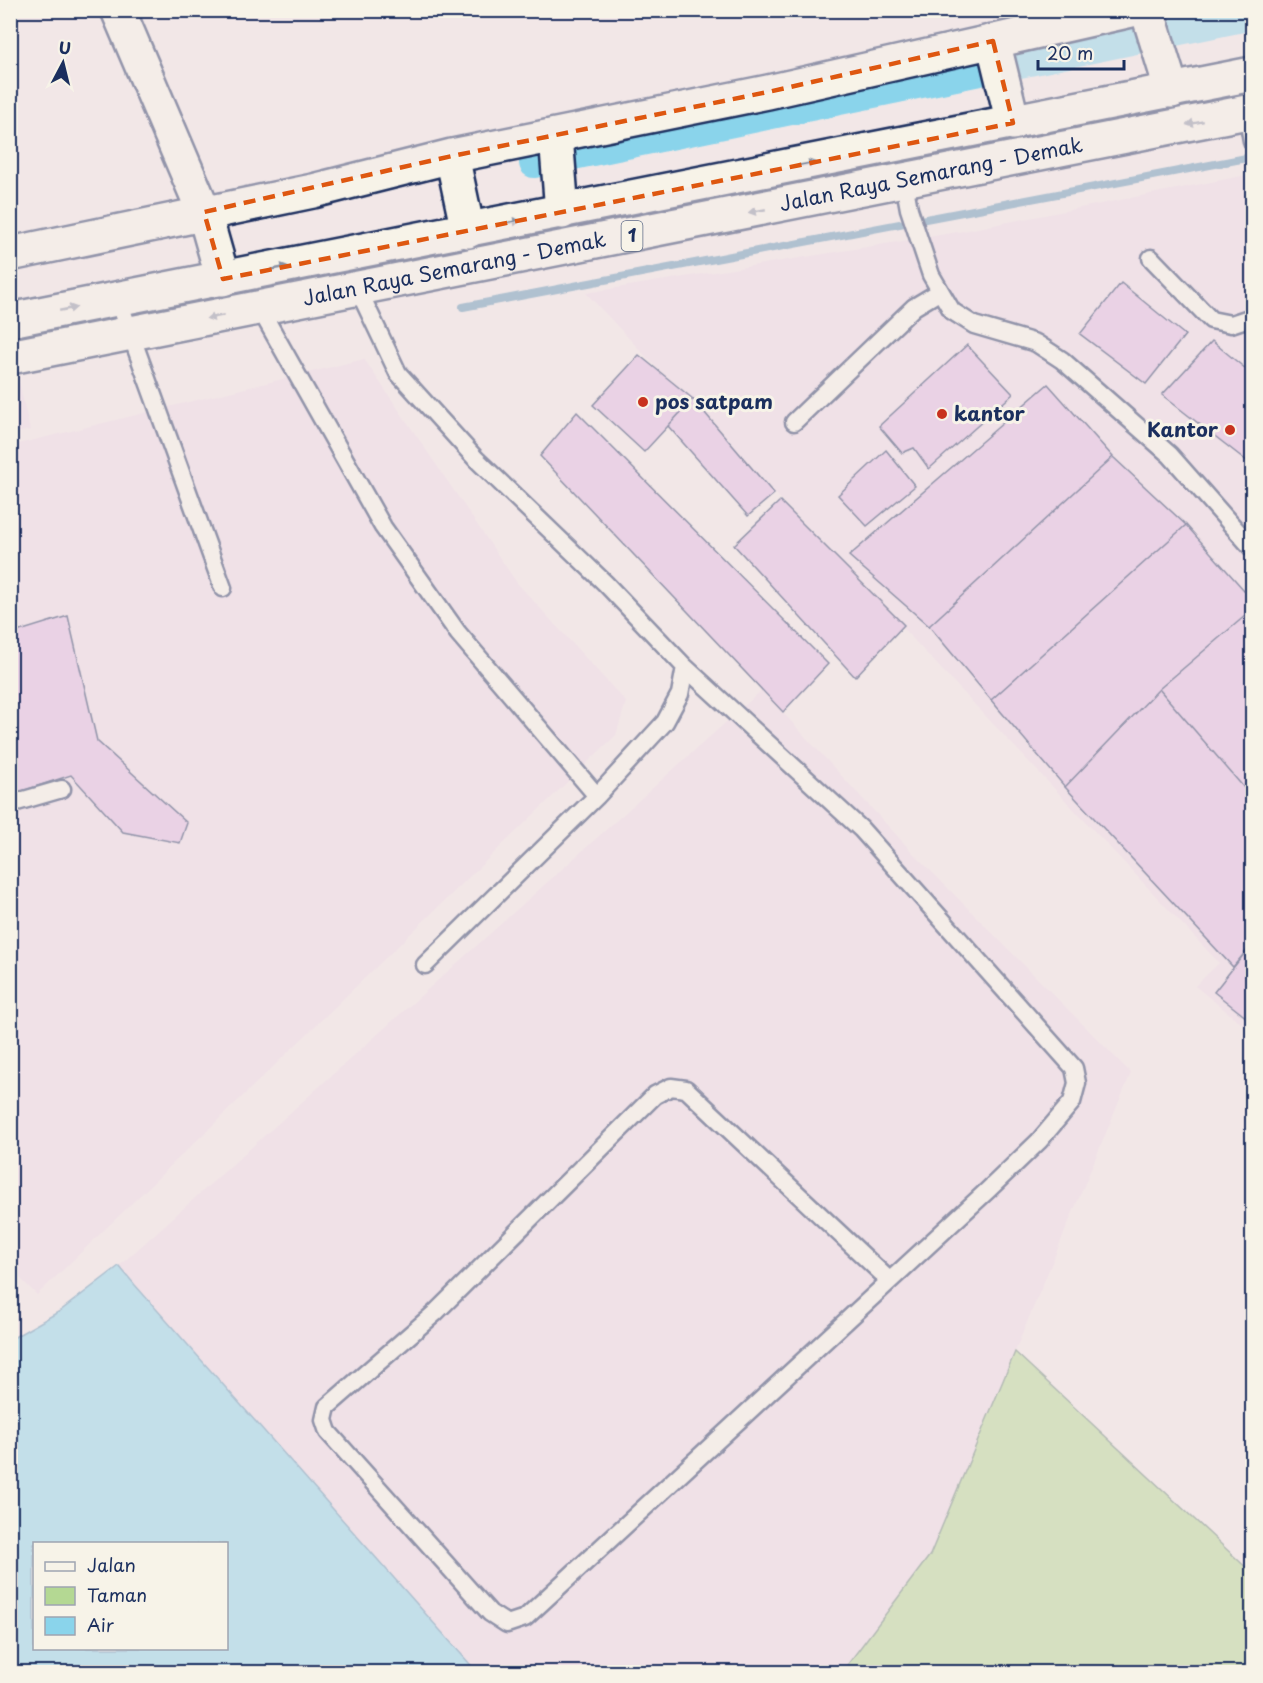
<svg xmlns="http://www.w3.org/2000/svg" width="1263" height="1683" font-family="'Playpen Sans',sans-serif">
  <style>
    .built { fill: #edd9e6 }
    .green { fill: #b4d893; stroke: #688478; stroke-width: 1.5 }
    .water { fill: #8ad4eb; stroke: #5e92b3; stroke-width: 1.5; fill-rule: evenodd }
    .lines { fill: none; stroke-linecap: round; stroke-linejoin: round }
    .stream { stroke: #5e92b3; stroke-width: 8 }
    .canal { stroke: #8ad4eb; stroke-width: 30 }
    .building { fill: #e0b9e2; stroke: #1b2f5e; stroke-width: 1.5 }
    .service-casing { stroke: #1b2f5e; stroke-width: 21 }
    .minor-casing { stroke: #1b2f5e; stroke-width: 38 }
    .trunk-casing { stroke: #1b2f5e; stroke-width: 38 }
    .service { stroke: #f7f3e8; stroke-width: 16 }
    .minor { stroke: #f7f3e8; stroke-width: 33 }
    .trunk { stroke: #f7f3e8; stroke-width: 33 }
    .oneway { fill: #8991a3 }
    .marked { fill: none; stroke: #de5710; stroke-width: 4.5; stroke-dasharray: 12 8; stroke-linejoin: round }
    .poi-dot { fill: #c8321e; stroke: #f7f3e8; stroke-width: 2 }
    .labels { text-anchor: middle; stroke-width: 6; stroke-linejoin: round; paint-order: stroke }
    .shield { fill: #f7f3e8; stroke: #5d6a87; stroke-width: 1.5 }
    .shield-label { font-size: 18px; font-weight: bold; fill: #1b2f5e }
    .street-label { font-size: 20px; fill: #1b2f5e; stroke: #f7f3e8 }
    .poi-label { font-size: 20px; font-weight: bold; fill: #1b2f5e; stroke: #f7f3e8; text-anchor: start }
  </style>
  <rect width="100%" height="100%" fill="#f2e7e7"/>
  <filter id="ink" filterUnits="userSpaceOnUse"><feTurbulence type="fractalNoise" baseFrequency=".0167" numOctaves="2"/><feDisplacementMap in="SourceGraphic" scale="12" xChannelSelector="R" yChannelSelector="G"/><feConvolveMatrix kernelMatrix="1 2 1 2 8 2 1 2 1" color-interpolation-filters="sRGB"/></filter>
  <g filter="url(#ink)">
    <path class="built" d="M1252,174V1032L1195,986L1219,963L586,293L958,232Z
      M364,359L517,583L626,702L616,735L37,1295L10,1268V446Z
      M19,382L30,430L11,434V384Z
      M762,690L914,854L1131,1073L930,1555L842,1672H477L119,1266Z"/>
    <path class="green" d="M1015,1352L1252,1573V1672H842L930,1555Z"/>
    <path class="water" d="M119,1266L135,1285L477,1672H11V1339L60,1311ZM34,1544H226V1648H34Z"/>
    <g class="lines">
      <path class="stream" d="M463,307L1252,157"/>
      <path class="canal" d="M534,163L1252,15"/>
    </g>
    <path class="building" d="M1121,283L1185,335L1146,384L1080,334Z
      M1212,341L1252,374V465L1162,395Z
      M967,345L1013,394L929,469L914,448L902,453L879,426Z
      M639,355L693,399L644,452L593,405Z
      M1048,384L1113,457L929,626L849,556Z
      M693,399L774,494L748,516L668,426Z
      M577,412L828,664L783,712L540,456Z
      M886,450L915,486L867,526L838,495Z
      M1113,457L1186,525L991,700L929,626Z
      M780,501L904,625L855,677L734,545Z
      M1186,525L1252,599V610L1159,689L1065,787L991,700Z
      M1252,610V797L1159,689Z
      M68,616L97,741L187,823L180,843L123,832L71,775L10,795V634Z
      M1159,689L1252,797V944L1233,967L1065,787Z
      M1252,944V1022L1214,992Z"/>
    <g class="lines">
      <g class="service-casing">
        <path id="service" d="M1247,112L1252,141
          M904,182L909,209L931,275L952,311L974,325L1036,343L1062,360L1170,455L1252,548
          M1151,258L1211,320L1231,324L1252,317
          M358,289L398,373L476,459L605,583L685,667L680,694L665,722L597,796L425,965
          M118,299L223,588
          M260,309L383,527L458,633L597,796
          M794,422L914,307L939,292
          M685,667L861,829L1074,1068L1077,1083L1072,1102L1039,1141L988,1190L525,1618L507,1624L490,1613L328,1432L324,1420L327,1407L435,1313L655,1095L671,1087L686,1089L889,1280
          M10,804L62,789"/>
      </g>
      <g class="minor-casing">
        <path id="minor" d="M118,10L204,212L223,279
          M1147,10L1172,91
          M993,41L1013,123
          M556,136L562,212
          M452,156L468,231
          M10,254L313,191L452,156L768,92L1132,10"/>
      </g>
      <g class="trunk-casing">
        <g id="trunk">
          <path d="M10,320L1252,74"/>
          <path id="s1" d="M10,357L1252,111"/>
        </g>
      </g>
      <use href="#service" class="service"/>
      <use href="#minor" class="minor"/>
      <use href="#trunk" class="trunk"/>
    </g>
    <defs><path id="oneway-solid" d="M-6-.8H1V-3.2L6.5 0L1 3.2V.8H-6Z" transform="scale(1.5)"/></defs>
    <g class="oneway">
      <use href="#oneway-solid" transform="translate(1195 123) rotate(168)"/>
      <use href="#oneway-solid" transform="translate(807 164) rotate(-11)"/>
      <use href="#oneway-solid" transform="translate(757 211) rotate(169)"/>
      <use href="#oneway-solid" transform="translate(512 222) rotate(-11)"/>
      <use href="#oneway-solid" transform="translate(280 268) rotate(-11)"/>
      <use href="#oneway-solid" transform="translate(68 309) rotate(-11)"/>
      <use href="#oneway-solid" transform="translate(215 317) rotate(169)"/>
    </g>
  </g>
  <path d="M0 0H1263V1683H0ZM993,41L1013,123L223,279L204,212L452,156L768,92Z" fill="#f2e7e7" fill-opacity=".55" fill-rule="evenodd"/>
  <path class="marked" d="M993,41L1013,123L223,279L204,212L452,156L768,92Z"/>
  <g class="poi-dot">
    <circle cx="643" cy="402" r="6"/>
    <circle cx="942" cy="414" r="6"/>
    <circle cx="1230" cy="430" r="6"/>
  </g>
  <g class="labels">
    <rect class="shield" x="621.5" y="221" width="21" height="30" rx="4.5"/>
    <g class="shield-label">
      <text x="632" y="242">1</text>
    </g>
    <g class="street-label">
      <text dy="7" stroke="none"><textPath href="#s1" startOffset="939">Jalan Raya Semarang - Demak</textPath></text>
      <text dy="7" stroke="none"><textPath href="#s1" startOffset="453">Jalan Raya Semarang - Demak</textPath></text>
    </g>
    <g class="poi-label">
      <text x="655" y="409">pos satpam</text>
      <text x="954" y="421">kantor</text>
      <text x="1218" y="437" text-anchor="end">Kantor</text>
    </g>
  </g>
  <rect width="1263" height="1683" fill="none" stroke="#f7f3e8" stroke-width="36"/>
  <rect x="18" y="18" width="1227" height="1647" fill="none" stroke="#1b2f5e" stroke-width="2" filter="url(#ink)"/>
  <rect x="33" y="1542" width="195" height="108" fill="#f7f3e8" stroke="#9fa5b1" stroke-width="1.5"/>
  <rect x="45" y="1562" width="30" height="9" fill="#f7f3e8" stroke="#9fa5b1" stroke-width="1.5"/>
  <text x="87" y="1572" font-size="18" fill="#1b2f5e">Jalan</text>
  <rect x="45" y="1587" width="30" height="18" fill="#b4d893" stroke="#9fa5b1" stroke-width="1.5"/>
  <text x="87" y="1602" font-size="18" fill="#1b2f5e">Taman</text>
  <rect x="45" y="1617" width="30" height="18" fill="#8ad4eb" stroke="#9fa5b1" stroke-width="1.5"/>
  <text x="87" y="1632" font-size="18" fill="#1b2f5e">Air</text>
  <g transform="translate(63 63) rotate(7)" stroke="#f7f3e8" stroke-width="4.5" paint-order="stroke">
  <path d="M0-4.5L10 22L0 15L-10 22Z" fill="#1b2f5e"/>
  <text y="-9" font-size="16" font-weight="bold" text-anchor="middle" fill="#1b2f5e">U</text>
  </g>
  <path d="M1038 60v9h86v-9" fill="none" stroke="#1b2f5e" stroke-width="3"/>
  <text x="1047" y="60" font-size="18" fill="#1b2f5e" stroke="#f7f3e8" stroke-width="4.5" paint-order="stroke">20 m</text>
</svg>
